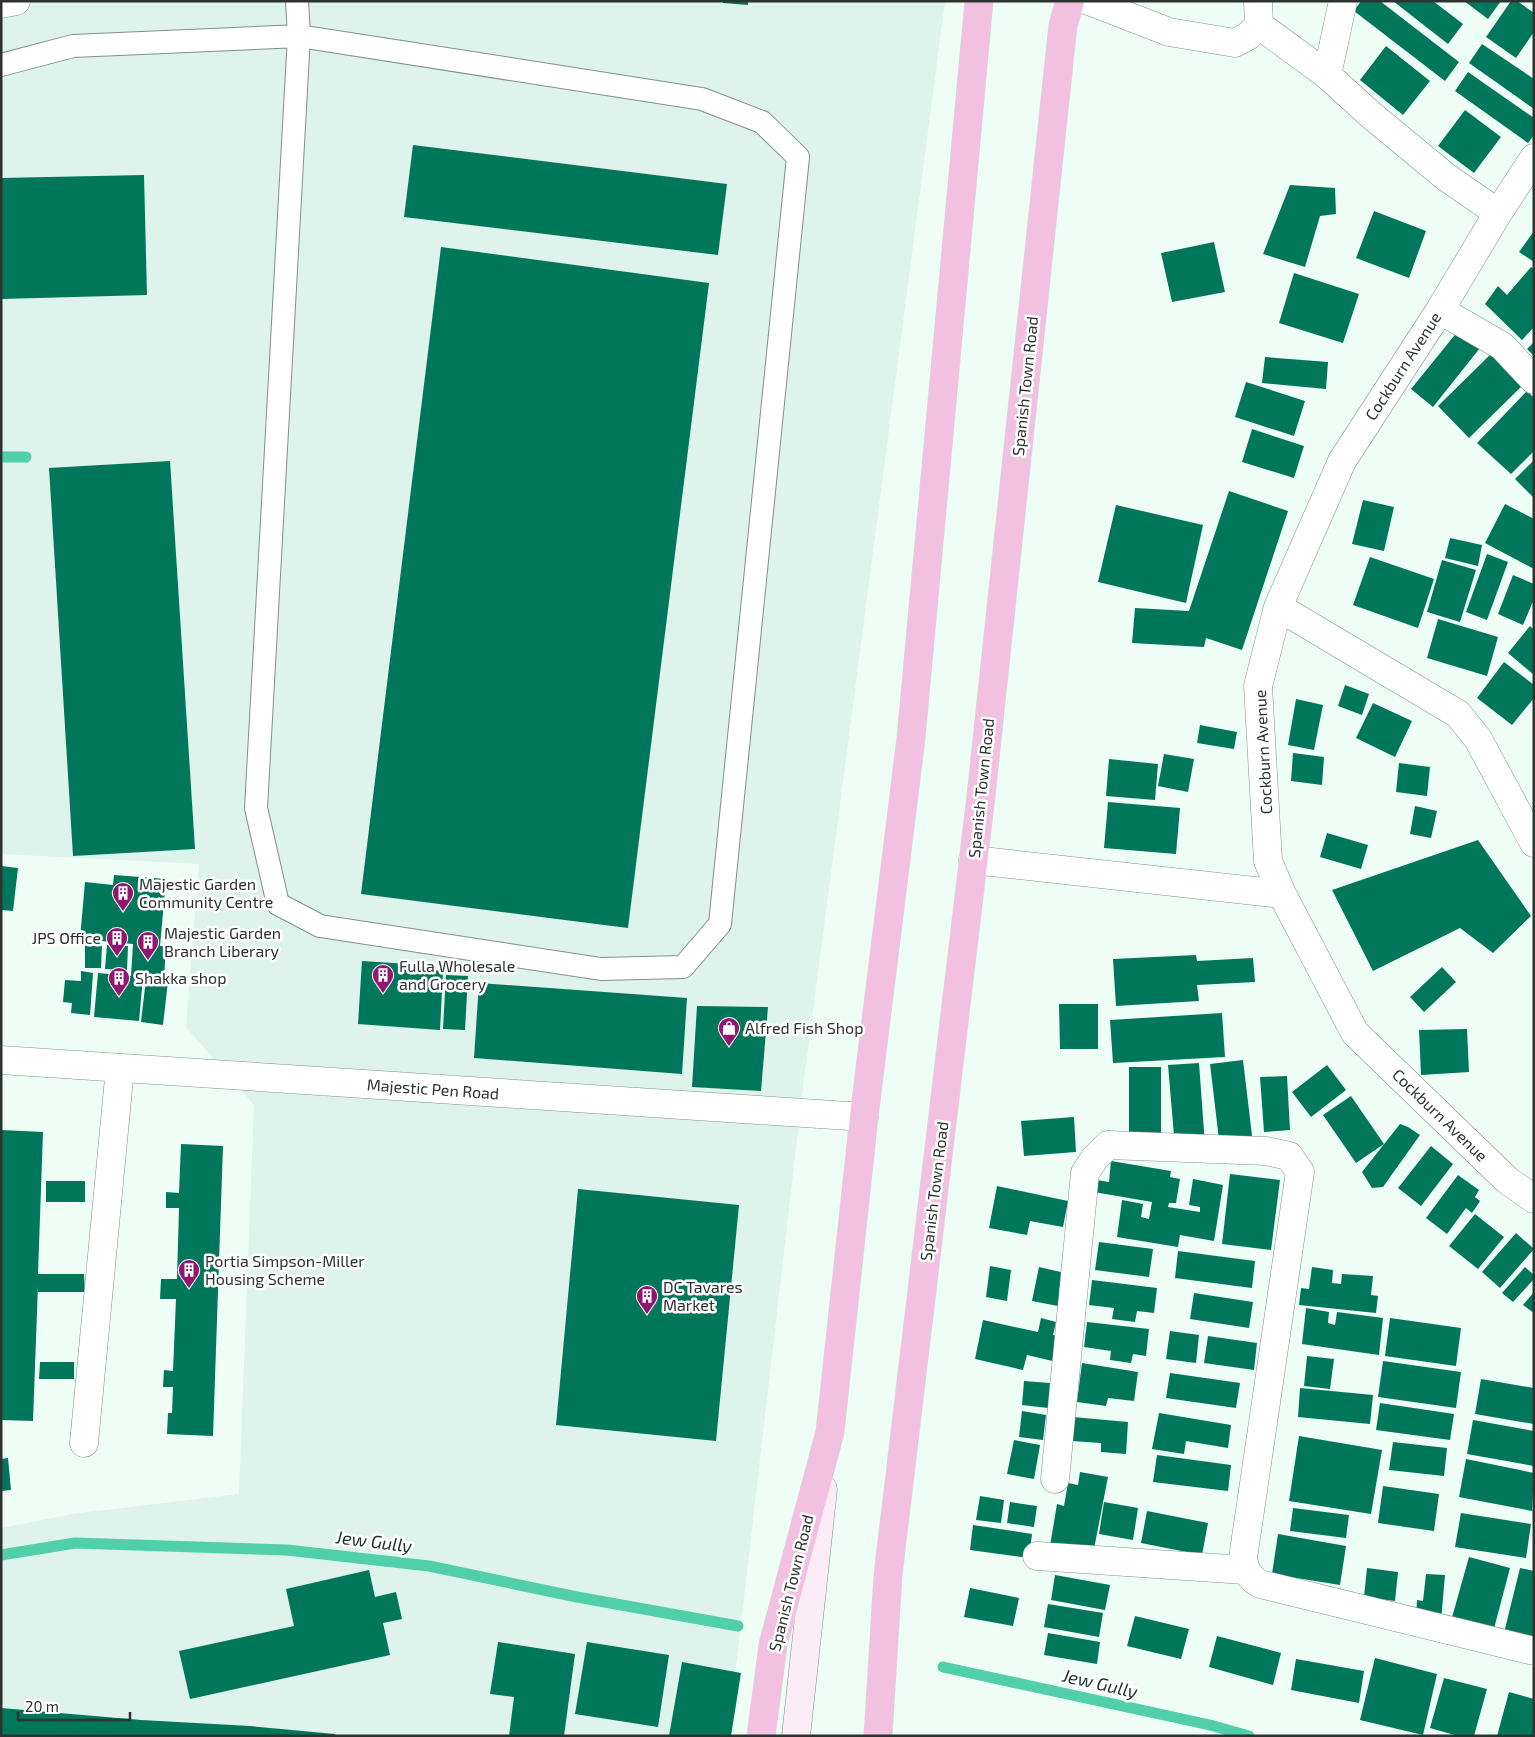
<svg xmlns="http://www.w3.org/2000/svg" width="1535" height="1737" font-family="'Exo 2',sans-serif">
  <style>
    .built { fill: #ddf3eb }
    .lines { fill: none; stroke-linecap: round; stroke-linejoin: round }
    .stream { stroke: #50cfaa; stroke-width: 11 }
    .building { fill: #00765b }
    .lane-casing { stroke: #828f8a; stroke-width: 24 }
    .street-casing { stroke: #828f8a; stroke-width: 29 }
    .secondary-casing { stroke: #828f8a; stroke-width: 29 }
    .highway-casing { stroke: #d9dada; stroke-width: 29 }
    .lane { stroke: #fff; stroke-width: 22 }
    .street { stroke: #fff; stroke-width: 28 }
    .secondary { stroke: #fbecf5; stroke-width: 28 }
    .highway { stroke: #f2c1df; stroke-width: 28 }
    .labels { text-anchor: middle; stroke-width: 5; stroke-linejoin: round; paint-order: stroke }
    .street-label { font-size: 16px; fill: #2d3331; stroke: #fff }
    .poi-label { font-size: 16px; fill: #2d3331; stroke: #fff; text-anchor: start }
    .water-label { font-size: 18px; font-style: italic; fill: #1c322b; stroke: #fff }
  </style>
  <rect width="100%" height="100%" fill="#effdf7"/>
  <path class="built" d="M1,1H945L803,1087L728,1736H1V1528L72,1514L239,1494L254,1105L186,1027L199,864L1,854Z"/>
  <g class="lines">
    <path class="stream" d="M1,457H26
      M1,1555L75,1543L287,1550L429,1566L577,1597L738,1626
      M943,1667L1210,1725L1249,1736"/>
  </g>
  <path class="building" d="M723,1H748V5L723,3Z
    M1361,1H1380L1459,62L1445,81L1354,11Z
    M1393,1H1433L1463,24L1448,44Z
    M1464,1H1501L1488,19Z
    M1511,1H1517L1534,13V32L1516,58L1486,37Z
    M1482,44L1534,79V109L1469,63Z
    M1386,46L1430,81L1403,115L1360,80Z
    M1468,72L1534,118V135L1528,143L1455,91Z
    M1465,110L1501,137L1474,173L1438,146Z
    M413,145L727,184L718,255L404,217Z
    M144,175L147,295L1,299V178Z
    M1290,185L1335,188L1336,214L1320,216L1305,267L1263,254Z
    M1374,211L1426,231L1409,278L1356,258Z
    M1534,231V262L1519,252Z
    M1214,242L1225,292L1172,302L1161,253Z
    M441,247L709,283L628,928L361,894Z
    M1531,267L1534,269V327L1522,340L1485,304L1498,286L1507,295Z
    M1294,273L1359,294L1343,343L1279,323Z
    M1458,331L1480,348L1433,407L1411,389Z
    M1534,342V356L1527,349Z
    M1496,349L1527,381L1469,438L1438,406Z
    M1265,357L1328,362L1326,389L1262,383Z
    M1246,382L1305,401L1294,436L1235,417Z
    M1527,391L1534,398V451L1511,474L1477,443Z
    M1252,429L1304,446L1294,478L1242,462Z
    M1534,460V498L1515,479Z
    M170,461L195,849L73,856L49,468Z
    M1229,491L1288,511L1242,650L1206,638L1204,647L1132,643L1135,608L1189,611Z
    M1363,500L1394,507L1384,551L1352,544Z
    M1505,504L1534,519V569L1485,543Z
    M1116,505L1203,525L1186,603L1098,582Z
    M1450,538L1482,545L1478,566L1445,558Z
    M1487,554L1508,562L1487,620L1466,612Z
    M1370,557L1434,579L1418,628L1353,605Z
    M1442,560L1476,570L1460,622L1427,612Z
    M1513,575L1534,584V599L1523,625L1498,614Z
    M1438,619L1498,637L1487,676L1427,658Z
    M1530,626L1534,630V675L1508,653Z
    M1504,662L1534,685V698L1512,725L1477,698Z
    M1345,685L1369,694L1362,715L1338,706Z
    M1296,699L1323,705L1314,750L1288,745Z
    M1373,703L1412,721L1395,757L1356,738Z
    M1200,725L1237,732L1234,749L1197,743Z
    M1293,753L1324,757L1322,785L1291,781Z
    M1164,754L1194,759L1188,792L1158,786Z
    M1109,759L1158,764L1155,800L1106,796Z
    M1399,763L1430,767L1427,796L1396,792Z
    M1108,802L1180,808L1176,854L1104,848Z
    M1415,806L1437,811L1431,838L1410,834Z
    M1327,833L1368,845L1361,869L1320,857Z
    M1478,840L1531,916L1493,953L1460,928L1373,971L1332,890Z
    M1,866L18,868L13,911L1,910Z
    M114,875L166,879L160,946H166L164,978L137,976L143,977L139,1021L94,1017L98,973L131,976L133,944L80,939L85,882L113,885Z
    M85,943L102,944L101,968H85Z
    M107,945L128,946L127,970L105,969Z
    M1196,955L1197,961L1253,958L1255,982L1197,985L1199,1001L1116,1006L1113,959Z
    M362,961L408,964V968L443,971L440,1030L358,1024Z
    M1442,967L1456,982L1424,1012L1410,997Z
    M81,971L93,973L90,1015L71,1013L72,1003L63,1002L65,980L81,981Z
    M446,975L468,976L465,1030L443,1029Z
    M146,979L168,981L163,1025L141,1022Z
    M479,983L687,998L682,1074L474,1058Z
    M1059,1004H1098V1049H1060Z
    M697,1006L768,1007L761,1091L692,1087Z
    M1222,1013L1225,1057L1113,1063L1110,1020Z
    M1467,1029L1469,1072L1421,1075L1419,1030Z
    M1243,1060L1253,1144L1220,1148L1210,1064Z
    M1199,1063L1205,1145L1175,1147L1168,1065Z
    M1327,1065L1346,1090L1311,1117L1292,1092Z
    M1129,1067H1161V1145H1129Z
    M1287,1076L1290,1130L1264,1132L1260,1077Z
    M1351,1096L1384,1144L1356,1163L1323,1115Z
    M1074,1117L1076,1152L1024,1156L1021,1121Z
    M1400,1124L1408,1127L1420,1135L1383,1187L1372,1188L1362,1172Z
    M1,1130L43,1132L38,1274H84L85,1292H38V1285L33,1421L1,1420Z
    M181,1144L223,1146L213,1436L167,1434L168,1413H172L173,1387H163L164,1370L173,1371L176,1299H160L161,1279H177L179,1208H166V1192L179,1193Z
    M1431,1146L1453,1164L1421,1206L1398,1188Z
    M1111,1161L1171,1171L1170,1177L1180,1179L1176,1203H1169L1168,1207L1200,1212V1207L1189,1205L1193,1179L1223,1185L1214,1241L1180,1235L1178,1247L1117,1237L1122,1200L1143,1204L1141,1217L1149,1219L1152,1202L1094,1192L1096,1180L1109,1182Z
    M1230,1174L1280,1180L1271,1250L1222,1244Z
    M1458,1175L1479,1190L1475,1197L1480,1201L1472,1213L1466,1208L1447,1234L1426,1218Z
    M46,1181H85V1202H46Z
    M997,1186L1068,1201L1063,1227L1030,1221L1027,1235L989,1228Z
    M578,1189L739,1205L716,1441L556,1425Z
    M1475,1214L1504,1237L1478,1269L1449,1246Z
    M1516,1233L1534,1249L1500,1288L1482,1272Z
    M1099,1242L1153,1249L1149,1277L1095,1270Z
    M1178,1251L1255,1261L1252,1288L1175,1278Z
    M990,1266L1011,1270L1007,1301L986,1297Z
    M1039,1267L1065,1273L1058,1306L1032,1301Z
    M1312,1267L1333,1270L1332,1283L1341,1284L1342,1274L1373,1276L1371,1295L1378,1296L1376,1313L1299,1305L1301,1288L1309,1289Z
    M1525,1267L1534,1275V1279L1513,1302L1502,1293Z
    M1092,1280L1157,1288L1154,1313L1137,1311L1135,1322L1112,1319L1114,1308L1089,1305Z
    M1534,1292V1313L1523,1305Z
    M1194,1293L1253,1302L1249,1328L1190,1319Z
    M1306,1308L1329,1312L1328,1323L1335,1325L1337,1312L1383,1318L1379,1355L1302,1344Z
    M1041,1318L1056,1322L1053,1335L1066,1338L1061,1363L1027,1355L1023,1370L975,1359L983,1320L1038,1332Z
    M1390,1318L1461,1328L1456,1366L1385,1356Z
    M1087,1322L1149,1329L1146,1356L1133,1354L1131,1363L1110,1360L1111,1351L1084,1347Z
    M1170,1331L1199,1335L1196,1363L1166,1359Z
    M1208,1336L1257,1343L1254,1370L1204,1363Z
    M1307,1356L1334,1359L1330,1389L1304,1386Z
    M1383,1361L1461,1372L1456,1408L1378,1397Z
    M40,1362H74V1379H39Z
    M1082,1363L1138,1372L1134,1401L1108,1398L1106,1406L1077,1402Z
    M1170,1373L1240,1383L1236,1408L1166,1398Z
    M1481,1379L1534,1388V1424L1475,1414Z
    M1024,1381L1050,1383L1048,1408L1022,1405Z
    M1300,1388L1373,1395L1370,1424L1298,1417Z
    M1380,1403L1454,1414L1450,1440L1376,1430Z
    M1022,1411L1046,1415L1043,1440L1019,1437Z
    M1159,1413L1231,1425L1228,1448L1186,1441L1184,1454L1152,1449Z
    M1073,1417L1128,1422L1126,1454L1101,1452V1443L1072,1441Z
    M1473,1420L1534,1431V1466L1467,1454Z
    M1299,1436L1382,1450L1371,1514L1289,1501Z
    M1014,1440L1040,1445L1034,1479L1007,1474Z
    M1393,1442L1447,1448L1444,1476L1389,1470Z
    M1157,1455L1231,1465L1228,1491L1153,1482Z
    M8,1458L11,1490L1,1491V1459Z
    M1466,1459L1534,1473L1532,1511L1459,1497Z
    M1080,1472L1108,1477L1093,1554L1050,1546L1057,1504L1064,1506L1068,1483L1078,1485Z
    M1383,1486L1439,1494L1434,1531L1378,1523Z
    M980,1496L1004,1500L1001,1523L976,1520Z
    M1010,1502L1037,1506L1034,1527L1007,1523Z
    M1104,1502L1138,1508L1133,1540L1099,1534Z
    M1293,1508L1349,1515L1346,1538L1290,1531Z
    M1147,1511L1208,1523L1202,1555L1141,1543Z
    M1461,1513L1531,1524L1526,1558L1455,1547Z
    M973,1525L1032,1534L1029,1558L970,1550Z
    M1278,1534L1346,1546L1340,1585L1272,1574Z
    M1469,1557L1510,1568L1491,1640L1449,1628Z
    M1367,1568L1398,1572L1395,1601L1364,1597Z
    M1520,1568L1534,1571V1649L1502,1641Z
    M369,1570L375,1597L396,1592L402,1619L383,1623L390,1655L190,1699L179,1651L294,1626L286,1589Z
    M1426,1574L1445,1575L1441,1621L1416,1619L1417,1600L1423,1601Z
    M1055,1575L1110,1585L1105,1610L1051,1600Z
    M970,1588L1019,1598L1013,1626L964,1617Z
    M1048,1604L1103,1613L1099,1637L1044,1627Z
    M1135,1616L1189,1629L1181,1659L1127,1646Z
    M1048,1633L1100,1642L1097,1664L1044,1655Z
    M1217,1636L1281,1653L1273,1685L1209,1667Z
    M498,1642L575,1654L564,1736H509L514,1697L490,1694Z
    M587,1642L669,1655L658,1727L575,1714Z
    M1375,1658L1437,1674L1423,1735L1360,1720Z
    M1296,1659L1364,1671L1359,1703L1291,1690Z
    M682,1662L741,1673L731,1736H669Z
    M1444,1678L1487,1689L1474,1736H1458L1430,1728Z
    M1509,1692L1534,1699L1533,1736H1497Z
    M1,1708L141,1720L250,1726L335,1734V1736H1Z"/>
  <g class="lines">
    <g class="lane-casing">
      <path id="lane" d="M1,65L73,46L299,36L702,99L762,122L798,157L720,924L683,967L601,969L320,926L278,904L256,808L299,36L297,1"/>
    </g>
    <g class="street-casing">
      <path id="street" d="M1089,1L1169,32L1235,43L1248,36L1259,25L1258,1
        M1,4L16,1
        M1259,25L1327,75L1371,115L1446,177L1498,213
        M1327,75L1343,1
        M1534,158L1498,213L1440,310L1342,461L1278,607L1258,686L1268,861L1282,894L1355,1033L1507,1180L1534,1199
        M1440,310L1502,346L1534,380
        M1278,607L1458,714L1478,739L1534,843
        M973,860L1282,894
        M1,1060L864,1117
        M84,1443L120,1068
        M1055,1479L1085,1173L1095,1158L1108,1145L1266,1151L1289,1156L1300,1172L1243,1558C1245,1570 1249,1578 1260,1584L1534,1651
        M1037,1556L1245,1570"/>
    </g>
    <g class="secondary-casing">
      <path id="secondary" d="M796,1736L823,1489"/>
    </g>
    <g class="highway-casing">
      <path id="highway" d="M761,1736L773,1645L830,1432L864,1117L911,738L979,1
        M878,1736L888,1575L981,796L1063,25L1070,1"/>
    </g>
    <use href="#lane" class="lane"/>
    <use href="#street" class="street"/>
    <use href="#secondary" class="secondary"/>
    <use href="#highway" class="highway"/>
  </g>
  <defs>
    <g id="building-pin" transform="scale(1.125)"><path d="M0 17L-7.5 6A9.5 9.5 0 1 1 7.5 6Z" fill="#911572" stroke="#fff"/><path d="M-4-6H4V6H1V3H-1V6H-4ZM-2.5-4.3h1.7v1.8h-1.7ZM.8-4.3h1.7v1.8H.8ZM-2.5-1h1.7V.8h-1.7ZM.8-1h1.7V.8H.8Z" fill="#fff"/></g>
    <g id="shop-pin" transform="scale(1.125)"><path d="M0 17L-7.5 6A9.5 9.5 0 1 1 7.5 6Z" fill="#911572" stroke="#fff"/><path d="M-5-2.5h2.3a2.7 3.5 0 0 1 5.4 0H5L5.5 6h-11ZM-1.5-2.5h3a1.5 2.3 0 0 0-3 0Z" fill="#fff"/></g>
  </defs>
  <g fill-rule="evenodd">
    <use href="#building-pin" x="123" y="893"/>
    <use href="#building-pin" x="117" y="938"/>
    <use href="#building-pin" x="148" y="942"/>
    <use href="#building-pin" x="383" y="975"/>
    <use href="#building-pin" x="119" y="978"/>
    <use href="#shop-pin" x="729" y="1028"/>
    <use href="#building-pin" x="189" y="1270"/>
    <use href="#building-pin" x="647" y="1296"/>
  </g>
  <g class="labels">
    <g class="street-label">
      <text transform="translate(1403 366) rotate(-57)" y="6">Cockburn Avenue</text>
      <text transform="translate(1025 386) rotate(-84)" y="6">Spanish Town Road</text>
      <text transform="translate(1263 752) rotate(-93)" y="6">Cockburn Avenue</text>
      <text transform="translate(981 788) rotate(-84)" y="6">Spanish Town Road</text>
      <text transform="translate(433 1089) rotate(4)" y="6">Majestic Pen Road</text>
      <text transform="translate(1440 1115) rotate(44)" y="6">Cockburn Avenue</text>
      <text transform="translate(934 1191) rotate(-83)" y="6">Spanish Town Road</text>
      <text transform="translate(791 1583) rotate(-76)" y="6">Spanish Town Road</text>
    </g>
    <g class="poi-label">
      <text x="139" y="890">Majestic Garden<tspan x="139" dy="18">Community Centre</tspan></text>
      <text x="164" y="939">Majestic Garden<tspan x="164" dy="18">Branch Liberary</tspan></text>
      <text x="101" y="944" text-anchor="end">JPS Office</text>
      <text x="399" y="972">Fulla Wholesale<tspan x="399" dy="18">and Grocery</tspan></text>
      <text x="135" y="984">Shakka shop</text>
      <text x="745" y="1034">Alfred Fish Shop</text>
      <text x="205" y="1267">Portia Simpson-Miller<tspan x="205" dy="18">Housing Scheme</tspan></text>
      <text x="663" y="1293">DC Tavares<tspan x="663" dy="18">Market</tspan></text>
    </g>
    <g class="water-label">
      <text transform="translate(374 1542) rotate(7)" y="6">Jew Gully</text>
      <text transform="translate(1100 1684) rotate(13)" y="6">Jew Gully</text>
    </g>
  </g>
  <rect width="1535" height="1737" fill="none" stroke="#2d3331" stroke-width="5"/>
  <path d="M18 1712v8h112v-8" fill="none" stroke="#2d3331" stroke-width="2.5"/>
  <text x="25" y="1712" font-size="15" fill="#2d3331" stroke="#ffffff" stroke-width="4" paint-order="stroke">20 m</text>
</svg>
